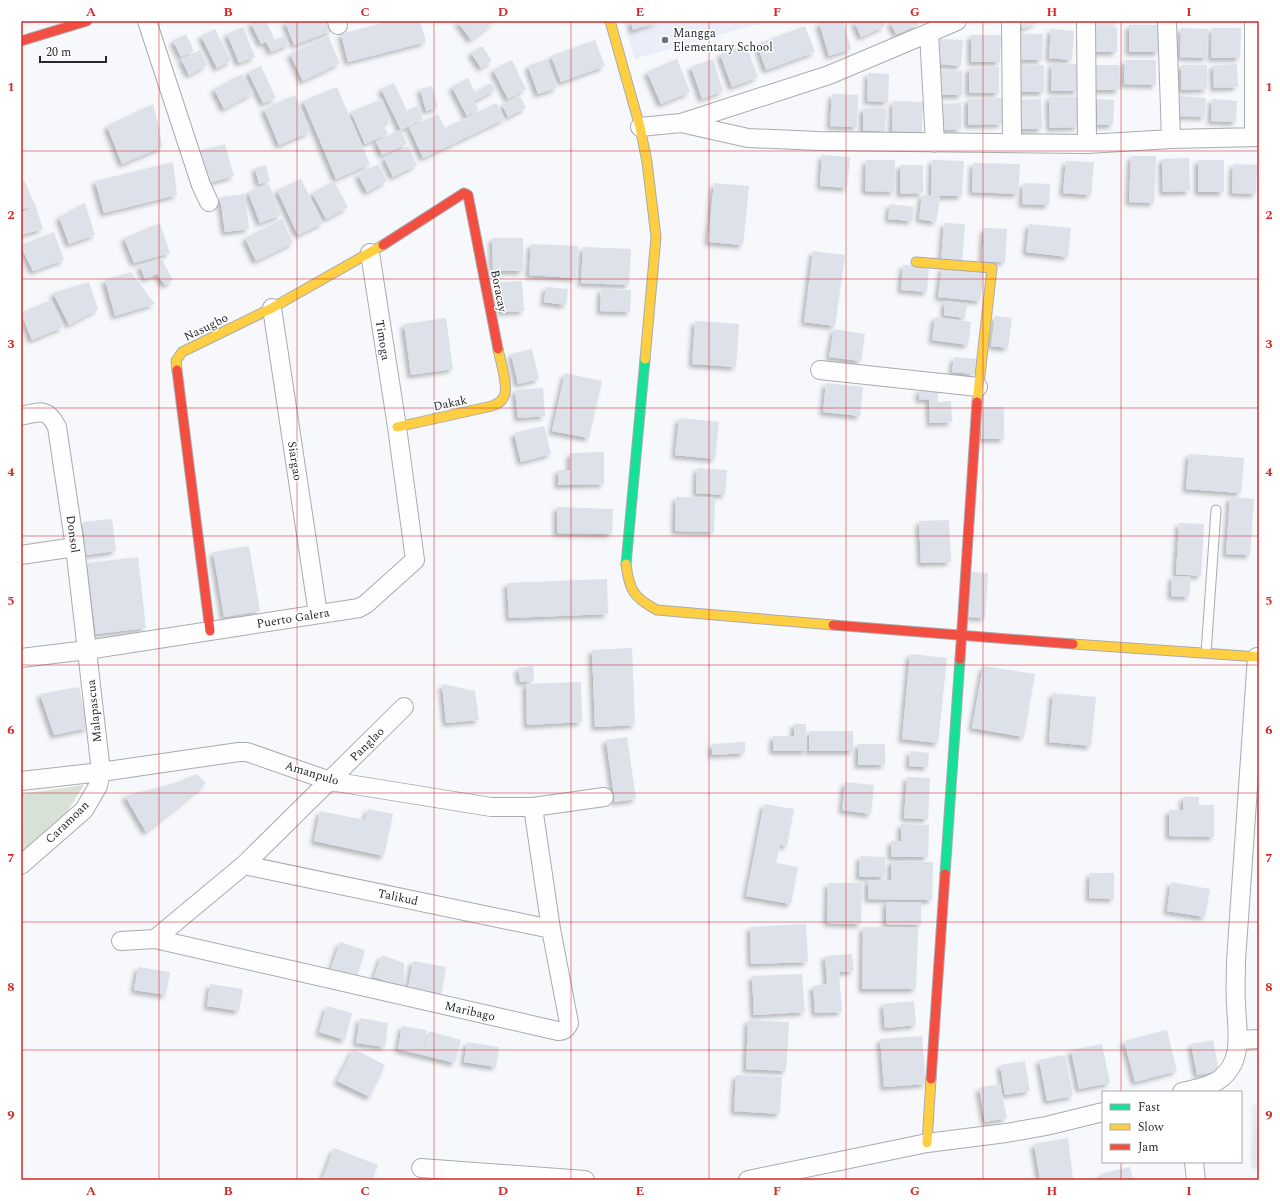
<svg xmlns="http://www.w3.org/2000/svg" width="1280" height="1201" font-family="Spectral,serif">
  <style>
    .built { fill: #e9eefa }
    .green { fill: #d7e1d6 }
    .building { fill: #dde1ea; filter: url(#shadow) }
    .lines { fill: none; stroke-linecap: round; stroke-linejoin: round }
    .lane-casing { stroke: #aaabae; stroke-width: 11 }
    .street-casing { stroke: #aaabae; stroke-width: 20 }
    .fast-casing { stroke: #aaabae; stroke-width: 11 }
    .slow-casing { stroke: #aaabae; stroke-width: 11 }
    .jam-casing { stroke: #aaabae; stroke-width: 11 }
    .lane { stroke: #fefeff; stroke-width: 9 }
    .street { stroke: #fefeff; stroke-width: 18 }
    .fast { stroke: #16e098; stroke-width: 9 }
    .slow { stroke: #ffcf43; stroke-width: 9 }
    .jam { stroke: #f24e42; stroke-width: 9 }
    .grid { fill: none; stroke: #d62828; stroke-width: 1; stroke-opacity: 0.55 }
    .poi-dot { fill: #6f7174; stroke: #fff; stroke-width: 1.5 }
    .labels { text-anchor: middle; stroke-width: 3; stroke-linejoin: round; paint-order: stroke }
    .poi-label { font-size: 12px; fill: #26282b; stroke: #fff; text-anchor: start }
    .street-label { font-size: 12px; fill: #26282b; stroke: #fff }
    .neatline { fill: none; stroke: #d62828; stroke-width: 1.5 }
    .grid-label { font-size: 13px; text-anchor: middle; font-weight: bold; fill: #d62828 }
  </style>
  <defs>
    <filter id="shadow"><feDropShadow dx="-3.5" dy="3.5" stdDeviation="2" flood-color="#0004"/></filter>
  </defs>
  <rect width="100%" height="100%" fill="#f6f8fc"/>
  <path class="built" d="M623,21H768L635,59Z"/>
  <path class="green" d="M84,785L56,829L21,857V794Z"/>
  <path class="building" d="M255,21H266L275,40L285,36L289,44L271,52L266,42L261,44L251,23Z
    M285,21H328L332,31L294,45Z
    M391,21H420L426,42L348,62L341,34Z
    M457,21H495L471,40Z
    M631,21H661L633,30Z
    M826,21H843L851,49L829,56L819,23Z
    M854,21H882L885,26L861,37Z
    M890,21H917L919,24L896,34Z
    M1020,21H1040L1023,29Z
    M1095,21H1118L1119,23H1095Z
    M1129,25H1160L1159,52H1129Z
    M805,26L815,52L766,70L757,44Z
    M243,27L255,57L239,63L227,34Z
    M1096,28H1117V52H1096Z
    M1181,28L1208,29L1207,58L1180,57Z
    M1212,28H1241L1240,58H1211Z
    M215,29L231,61L217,68L201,36Z
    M1051,29L1074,31L1072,60L1049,58Z
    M186,34L194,51L181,57L173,41Z
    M1017,34H1043L1042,60H1016Z
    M971,35H1001L1000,62H971Z
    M328,36L340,63L303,81L290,54Z
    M940,39L963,40L961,66L938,64Z
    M595,40L605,66L561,82L551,56Z
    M746,45L758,77L732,87L720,54Z
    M482,46L492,61L481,68L471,53Z
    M200,50L207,65L189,75L181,59Z
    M547,59L557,88L538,94L528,66Z
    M677,59L690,92L661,104L647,72Z
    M713,59L723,91L702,99L691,67Z
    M512,60L526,89L508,99L493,70Z
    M1125,60H1156V85L1124,84Z
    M1052,63L1079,64L1078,91H1051Z
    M1237,64L1238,87L1214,88L1213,65Z
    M1044,65V92H1017V66Z
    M1093,65H1119V90H1094Z
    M1181,65H1207V89L1181,90Z
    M261,66L276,98L263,103L248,72Z
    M999,67V93H969V68Z
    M939,71H962V95H939Z
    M868,73L889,74L888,102L867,101Z
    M242,74L253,93L224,109L214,89Z
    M468,78L475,92L491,83L495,90L474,101L479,110L467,116L452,87Z
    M394,83L407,111L417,106L423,119L401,130L407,144L382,155L376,141L401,130L381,89Z
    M432,86L438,107L426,111L420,89Z
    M337,87L370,164L336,179L303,101Z
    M832,94L858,95L857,127L830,126Z
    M295,95L310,132L279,145L264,109Z
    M520,96L526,108L508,117L502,105Z
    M1180,96L1206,98L1205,117L1179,116Z
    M1049,97H1078V127L1050,128Z
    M1002,98V124L968,125V99Z
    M382,99L391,120L383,123L388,134L365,144L351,112Z
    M1041,99L1042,129H1017V100Z
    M1097,99L1114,100L1113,125H1097Z
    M1212,99L1237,101L1236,122L1211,121Z
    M893,101L923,102L922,132L892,131Z
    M497,103L505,119L423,158L409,127L438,114L445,128Z
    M961,103V129L941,130L940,104Z
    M153,104L159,127L162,147L122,164L107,126Z
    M863,108H886L885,131H863Z
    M225,144L234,176L205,184L195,152Z
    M408,146L417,165L393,177L384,158Z
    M822,155L850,157L847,188L820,186Z
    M1131,156H1156L1154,203L1129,202Z
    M1189,158L1190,191L1163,192L1162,159Z
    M866,160H895L894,192L865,191Z
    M932,160L964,161L962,196H931Z
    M1198,160H1224V192H1198Z
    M1066,161L1094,162L1091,195L1063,193Z
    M173,162L177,195L104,213L95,181Z
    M973,163L1020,164L1018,194L972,192Z
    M378,164L387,181L367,192L358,175Z
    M1233,164L1257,165L1256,194L1232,193Z
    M266,165L270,181L259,184L255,168Z
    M900,165H923V193L900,194Z
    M301,179L323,223L298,235L290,218L302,212L290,218L277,190Z
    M24,180L36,207L21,209V181Z
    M334,181L348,207L326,219L312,193Z
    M714,183L749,186L743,245L708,242Z
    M1023,183L1050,184L1049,205L1022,204Z
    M269,184L281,215L260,223L248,192Z
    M245,194L249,229L225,232L220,197Z
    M922,195L940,197L936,222L919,219Z
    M85,203L95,235L69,244L59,217Z
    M890,204L914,207L912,221L888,219Z
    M36,207L43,229L21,235V212Z
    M282,219L293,243L256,261L245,238Z
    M160,223L170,253L134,263L124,238Z
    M944,223L965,224L962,263L941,262Z
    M1029,224L1071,228L1068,257L1026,252Z
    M984,228L1007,229L1005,262L982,261Z
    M54,232L64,260L33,271L21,247V245Z
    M492,238H523V271H493Z
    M531,244L578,246L576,278L529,275Z
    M583,247L631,249L629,285L581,283Z
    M813,251L845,255L835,326L804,322Z
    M161,258L173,280L165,285L157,274L145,279L140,266Z
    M903,265L929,266L927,292L901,290Z
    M942,267L984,272L980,301L938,297Z
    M131,272L155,304L115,316L105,280Z
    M522,281L524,311L501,312L500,282Z
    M89,282L98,309L69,325L53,293Z
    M546,287L568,289L566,305L544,302Z
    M601,289L631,290L630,312L600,311Z
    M51,300L63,327L32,340L21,313Z
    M945,301L967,304L965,318L944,315Z
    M995,316L1012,318L1008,348L991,346Z
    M935,317L971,322L968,345L932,340Z
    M446,318L453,369L411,375L404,324Z
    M695,321L739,324L736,367L692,364Z
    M834,329L865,334L861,361L829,357Z
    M532,349L539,379L518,384L511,354Z
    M954,357L976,359L974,374L952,372Z
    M565,373L602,381L589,438L552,431Z
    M826,383L863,387L860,416L823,412Z
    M543,388L545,416L518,418L515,390Z
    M938,389V402L951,401L952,422L930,423L929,399L919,400V390Z
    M981,407H1004V439H981Z
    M679,418L719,422L715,459L675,455Z
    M544,426L551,454L521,462L514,433Z
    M604,452V484L558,485V470H570V453Z
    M1189,454L1244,458L1241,493L1186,489Z
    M697,468L727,470L725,495L696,493Z
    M676,497L715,498L714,532L675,531Z
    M1230,497L1254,499L1250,555L1226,554Z
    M557,507L613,509L612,534L557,533Z
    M112,519L116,551L86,555L83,522Z
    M949,520L951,562L921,563L919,521Z
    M1179,523L1204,524L1201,576L1176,574Z
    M249,546L260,611L224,617L213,552Z
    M138,557L146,628L96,634L87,563Z
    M971,572L988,573L985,618L968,617Z
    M1172,576L1191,577L1189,597L1171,596Z
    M607,579L608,614L509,618L507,583Z
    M632,648L635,725L595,727L592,650Z
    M910,654L947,658L938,743L902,739Z
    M533,666L534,681L520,682L518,668Z
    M983,666L1035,674L1024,737L972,728Z
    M581,682L582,722L527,725L526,684Z
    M442,684L475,691L479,720L446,723Z
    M79,687L88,728L54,735L40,694Z
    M1053,693L1096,697L1091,746L1049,742Z
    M794,724H806L807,751H773V736H794Z
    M809,731H853V751H809Z
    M627,737L636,799L615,802L606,740Z
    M745,742V753L712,755V744Z
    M858,744H885V765H858Z
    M910,751L929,753L928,767L909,766Z
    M197,774L206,783L146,832L125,796L175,783Z
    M907,777L930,778L928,819L904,818Z
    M845,782L874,785L871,814L842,810Z
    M1183,797H1199V805H1214V837L1169,836V810H1183Z
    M764,804L794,809L787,846L780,845L776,863L798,867L791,904L746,896Z
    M368,809L393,814L384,856L314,841L320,811L365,820Z
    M901,824L929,825L928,857H891V841H901Z
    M860,856L885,857V877H859Z
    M891,861L933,862L932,900L868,899V880H891Z
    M1090,873H1114V899L1089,898Z
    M1171,882L1210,889L1205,917L1167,911Z
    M828,883H862L861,924L827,923Z
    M886,902H921V925L886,924Z
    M806,924L808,962L751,964L750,927Z
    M863,927L918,928L916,989H862Z
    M340,942L365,950L357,977L331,969Z
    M852,954L854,971L839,972L842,1012L815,1013L813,986L827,984L825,956Z
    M382,955L404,963V987L374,977Z
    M413,961L446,967L441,995L408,989Z
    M138,967L170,972L166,995L134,990Z
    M802,974L805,1012L754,1015L752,976Z
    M210,984L243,989L239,1011L207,1006Z
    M914,1001L916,1025L885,1028L883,1004Z
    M327,1006L352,1013L345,1040L319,1032Z
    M360,1018L388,1023L385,1047L356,1043Z
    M748,1020L789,1022L786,1071L746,1069Z
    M402,1026L427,1030L423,1051L429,1031L461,1040L455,1063L398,1049Z
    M1167,1030L1177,1071L1135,1082L1124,1041Z
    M922,1036L926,1084L884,1087L880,1039Z
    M1213,1040L1219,1071L1197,1075L1191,1044Z
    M467,1042L499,1047L496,1067L464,1062Z
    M1102,1044L1110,1083L1079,1089L1071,1050Z
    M354,1049L385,1065L370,1097L337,1081Z
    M1065,1055L1073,1096L1047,1101L1039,1060Z
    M1025,1061L1030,1091L1005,1095L1000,1065Z
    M736,1075L782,1077L780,1114L734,1111Z
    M1000,1084L1007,1118L985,1122L979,1088Z
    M1258,1101H1259V1165H1257Z
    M1068,1138L1073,1179L1040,1180L1034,1144Z
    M334,1148L378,1165L372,1180H322Z
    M1130,1167L1133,1180H1102L1101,1174Z"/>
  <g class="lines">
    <g class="lane-casing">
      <path id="lane" d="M1206,653L1216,510"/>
    </g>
    <g class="street-casing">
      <path id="street" d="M147,21L201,185L209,202
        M337,21L338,25
        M1011,21L1012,142
        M1086,21L1087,144
        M1167,21L1171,139
        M929,33L935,143
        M681,123L748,138L819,141L1087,144L1171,139L1259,137
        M640,127L681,123L829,75L957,21
        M1254,137V21
        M272,308L318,614
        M820,370L978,387
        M21,416C39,412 47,407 57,427L75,547L101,772L98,786L84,810L21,865
        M21,555L75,547
        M21,658L87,650L359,608L366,604L415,560L397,427L370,253
        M21,781L101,772L239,752H247L330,781L491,807H533L604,797
        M244,865L551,929
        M155,939L244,865L404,707
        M121,941L155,939L558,1031C564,1031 567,1028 569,1023L551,929L533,807
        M1239,1040L1259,1039
        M1182,1092C1194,1089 1210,1087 1220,1079C1244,1061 1237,1031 1236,1004C1235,990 1236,975 1236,961L1257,657
        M1194,1162L1196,1180
        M421,1168L585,1180
        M748,1180L927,1143L1006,1133L1046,1126L1103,1112"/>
    </g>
    <g class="fast-casing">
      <path id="fast" d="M626,564L645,359
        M945,874L960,659"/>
    </g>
    <g class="slow-casing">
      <path id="slow" d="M610,21L640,127L647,162L656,237L645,359
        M916,262L992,268L977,402
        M177,370L176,361L182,352L272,308L383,245
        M397,427L492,406C497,404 502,402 504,396C509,387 500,360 498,349
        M626,564C629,590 634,598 657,610L833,625
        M1073,644L1259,657
        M927,1143L931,1079"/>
    </g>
    <g class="jam-casing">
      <path id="jam" d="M21,41L87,21
        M383,245L464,193L468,195L498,349
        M177,370L210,631
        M833,625L1073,644
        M960,659L977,402
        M931,1079L945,874"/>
    </g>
    <use href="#lane" class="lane"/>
    <use href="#street" class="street"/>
    <use href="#fast" class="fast"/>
    <use href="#slow" class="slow"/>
    <use href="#jam" class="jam"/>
  </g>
  <path class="grid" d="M159,21V1180M297,21V1180M434,21V1180M571,21V1180M709,21V1180M846,21V1180M983,21V1180M1121,21V1092M21,151H1259M21,279H1259M21,408H1259M21,536H1259M21,665H1259M21,793H1259M21,922H1259M21,1050H1259M1121,1162V1180"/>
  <circle class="poi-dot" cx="665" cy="40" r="4"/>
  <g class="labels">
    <g class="poi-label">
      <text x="673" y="37">Mangga<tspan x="673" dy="14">Elementary School</tspan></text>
    </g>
    <g class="street-label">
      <text transform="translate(499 291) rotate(79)" y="4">Boracay</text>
      <text transform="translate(206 327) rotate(-26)" y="4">Nasugbo</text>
      <text transform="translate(383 340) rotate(81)" y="4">Timoga</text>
      <text transform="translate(450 403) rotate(-12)" y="4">Dakak</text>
      <text transform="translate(295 461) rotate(81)" y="4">Siargao</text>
      <text transform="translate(73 534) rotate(82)" y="4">Donsol</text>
      <text transform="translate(293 618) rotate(-9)" y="4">Puerto Galera</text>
      <text transform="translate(94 711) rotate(-96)" y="4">Malapascua</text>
      <text transform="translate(367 744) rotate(-45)" y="4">Panglao</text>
      <text transform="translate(312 773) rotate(17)" y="4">Amanpulo</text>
      <text transform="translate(67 822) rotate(-44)" y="4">Caramoan</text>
      <text transform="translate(398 897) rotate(12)" y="4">Talikud</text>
      <text transform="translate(470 1011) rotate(13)" y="4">Maribago</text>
    </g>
  </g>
  <rect width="1280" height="1201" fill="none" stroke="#ffffff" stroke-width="44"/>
  <rect x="1102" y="1091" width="140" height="72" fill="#ffffff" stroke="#a8a9aa"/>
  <rect x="1110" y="1104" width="20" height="6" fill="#16e098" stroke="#a8a9aa"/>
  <text x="1138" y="1111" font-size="12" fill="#26282b">Fast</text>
  <rect x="1110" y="1124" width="20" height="6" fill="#ffcf43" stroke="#a8a9aa"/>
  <text x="1138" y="1131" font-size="12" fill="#26282b">Slow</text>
  <rect x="1110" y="1144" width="20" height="6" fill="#f24e42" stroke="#a8a9aa"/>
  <text x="1138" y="1151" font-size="12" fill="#26282b">Jam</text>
  <path d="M40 56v6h66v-6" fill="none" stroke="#26282b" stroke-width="2"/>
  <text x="46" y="56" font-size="12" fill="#26282b" stroke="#ffffff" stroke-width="3" paint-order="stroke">20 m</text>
  <rect x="22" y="22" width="1236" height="1157" class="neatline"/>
  <g class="grid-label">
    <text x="91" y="16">A</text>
    <text x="228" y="16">B</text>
    <text x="365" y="16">C</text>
    <text x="503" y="16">D</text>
    <text x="640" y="16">E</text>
    <text x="777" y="16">F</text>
    <text x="915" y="16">G</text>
    <text x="1052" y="16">H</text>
    <text x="1189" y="16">I</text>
    <text x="11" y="91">1</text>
    <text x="1269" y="91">1</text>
    <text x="11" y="219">2</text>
    <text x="1269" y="219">2</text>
    <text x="11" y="348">3</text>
    <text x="1269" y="348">3</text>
    <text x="11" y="476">4</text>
    <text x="1269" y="476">4</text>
    <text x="11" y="605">5</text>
    <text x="1269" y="605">5</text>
    <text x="11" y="734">6</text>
    <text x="1269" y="734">6</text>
    <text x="11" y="862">7</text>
    <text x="1269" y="862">7</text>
    <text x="11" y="991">8</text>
    <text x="1269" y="991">8</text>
    <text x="11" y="1119">9</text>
    <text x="1269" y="1119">9</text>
    <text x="91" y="1195">A</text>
    <text x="228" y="1195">B</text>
    <text x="365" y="1195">C</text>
    <text x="503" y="1195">D</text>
    <text x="640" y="1195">E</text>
    <text x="777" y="1195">F</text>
    <text x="915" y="1195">G</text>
    <text x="1052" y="1195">H</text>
    <text x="1189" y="1195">I</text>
  </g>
</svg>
